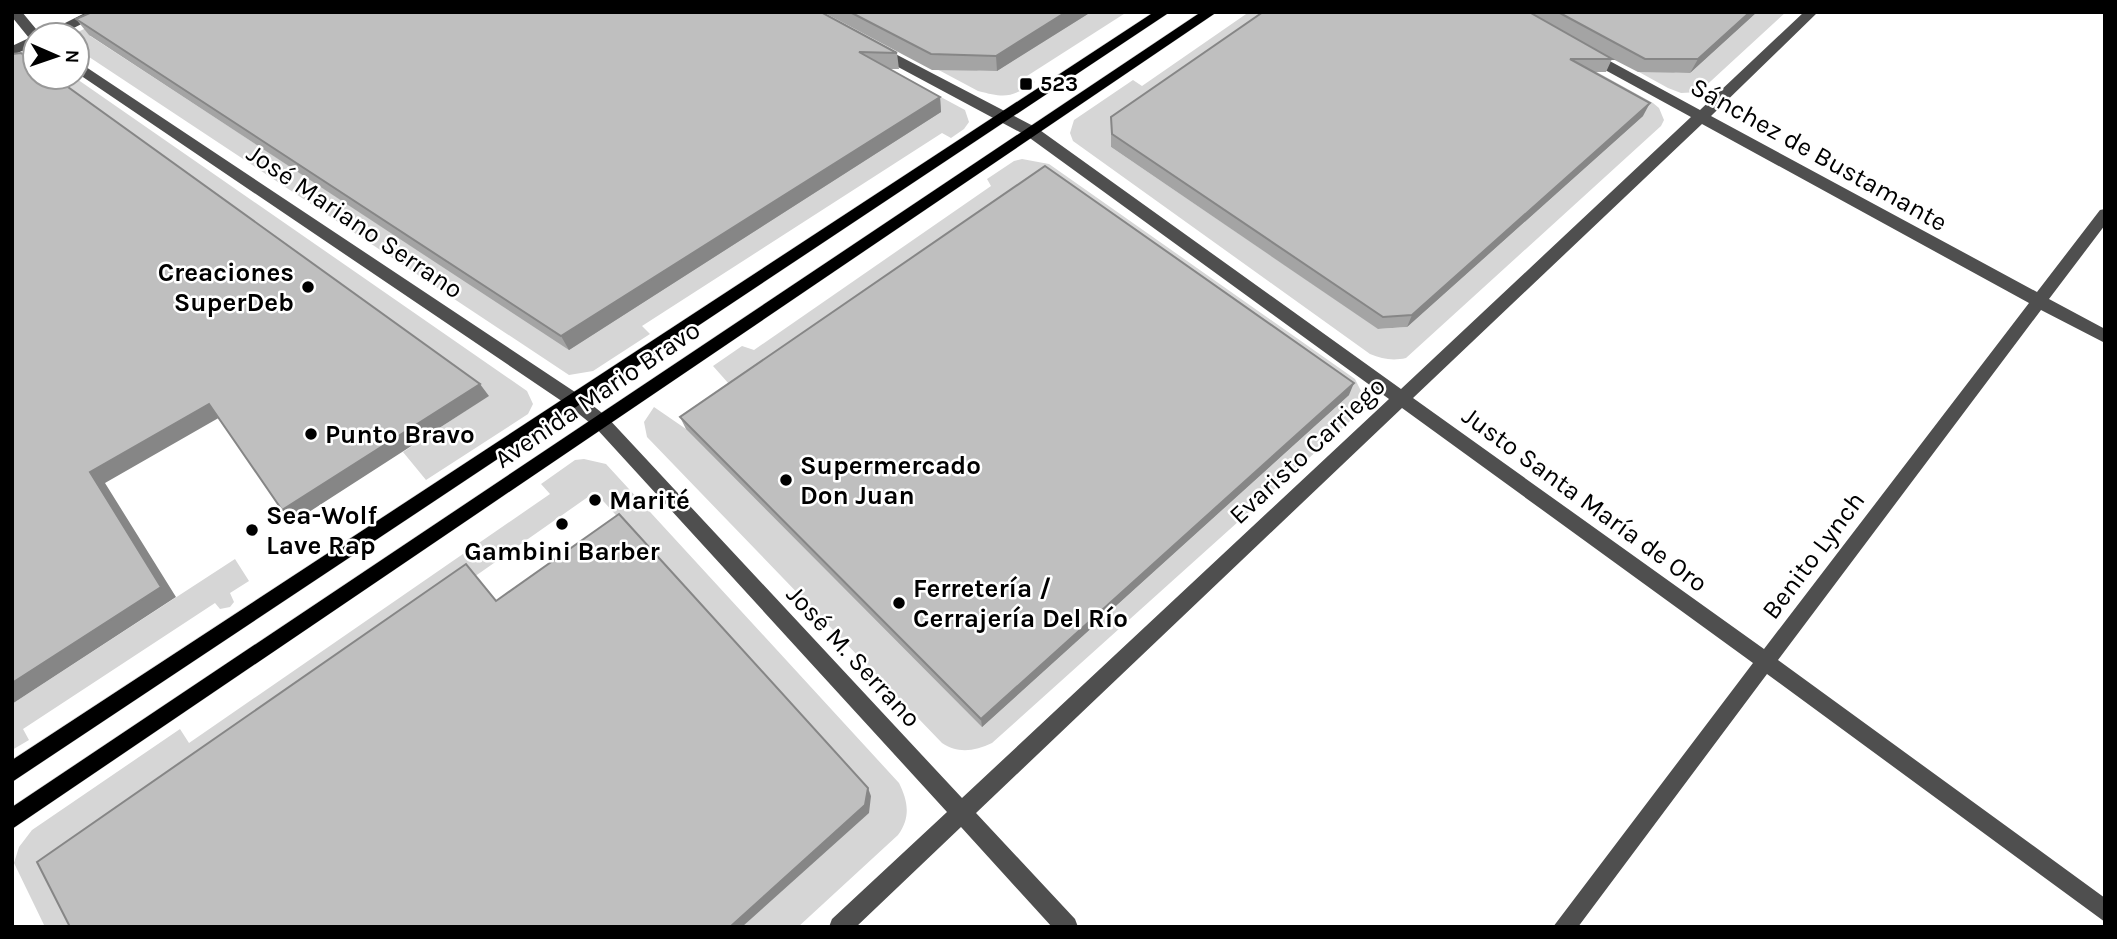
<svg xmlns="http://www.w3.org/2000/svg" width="2117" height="939" font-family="Karla,sans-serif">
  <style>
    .green { fill: #d6d6d6 }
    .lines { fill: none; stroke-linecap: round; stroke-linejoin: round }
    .major-casing { stroke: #dbdbdb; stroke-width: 1 }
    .minor { fill: #4f4f4f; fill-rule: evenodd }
    .major { fill: #000; fill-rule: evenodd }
    .wall { fill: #a4a4a4 }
    .shaded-wall { fill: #868686 }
    .building { fill: #bfbfbf; stroke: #868686; stroke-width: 2 }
    .poi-dot { fill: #000; stroke: #fff; stroke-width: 2.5 }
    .labels { text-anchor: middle; stroke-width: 5; stroke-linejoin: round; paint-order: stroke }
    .far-poi-label { font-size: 21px; font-weight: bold; fill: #000; stroke: #fff; text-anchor: start }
    .street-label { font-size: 26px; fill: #000; stroke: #fff }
    .poi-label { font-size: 26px; font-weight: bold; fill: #000; stroke: #fff; text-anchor: start }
  </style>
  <rect width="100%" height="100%" fill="#fff"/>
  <path class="green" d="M118,12L90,36L490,297L783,12L965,110L969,122L964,129L951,138L942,133L642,326L650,334L593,371L569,375L77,49V35H72Z
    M830,12L979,71H997L1090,12H1127L1027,76L1035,82C1011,98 1005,98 978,91Z
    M1249,12H1280L1111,147L1379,329L1407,327L1488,12L1653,103L1659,108L1664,120L1661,126L1406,358C1393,361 1382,359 1370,354L1073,141L1070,133L1074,120L1133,80L1142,86Z
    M1530,12L1676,73H1690L1757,12H1786L1699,92L1681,93L1668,88Z
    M47,77H74L527,391L533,404L528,414L426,480L403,452L488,396Z
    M1022,159L1049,164L1355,379L1363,395L1358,414L992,743C975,751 958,754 942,743L647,437L644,422L654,407L686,429L737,393L713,366L742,346L754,350L991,186L987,179L1014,161Z
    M584,459L606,464L899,783C908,801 911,817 898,835L798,927H742L871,796L595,492L169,791L87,927H45L14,863L19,847L32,830L180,729L189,743L550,494L541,484L575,460Z
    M235,559L249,581L230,593L234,602L230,607L220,609L215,603L23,729L29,740L12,750V704Z"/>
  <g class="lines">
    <g class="major-casing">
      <path id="major" d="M1154,12H1170L12,782V760Z
        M1201,12H1217L12,829V807Z"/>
    </g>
    <path class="minor" d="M12,12H22L41,35H35V46L12,55V46L29,38L12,17Z
      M87,12H105L60,35H41Z
      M1804,12H1818L1711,116L2037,292L2100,210L2105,209V225L2049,299L2105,329V343L2041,310L1778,660L2105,898V922L1767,674L1578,927H1553L1753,663L1402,408L976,813L1075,919L1078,927H1052L961,827L856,927H829L832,919L947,812L595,427L569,406L77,73V61L581,396L607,417L962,798L1389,399L1027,136L872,53V47H882L1037,128L1401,389L1691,117L1585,59V53H1595L1700,110ZM1702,124L2029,303L1764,649L1413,398Z"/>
    <use href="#major" class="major"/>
  </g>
  <path class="wall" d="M823,12H1091L997,71L932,70Z
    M1263,12H1757L1690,73L1638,72L1603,54L1612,59L1606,72H1595L1643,116L1407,327L1378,329L1111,147V117Z
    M76,19L897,53L899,69H889L940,97L941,112L569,350L89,35Z
    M1349,395L982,727L686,429L680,417Z"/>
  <path class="shaded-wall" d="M1066,12H1091L997,71L996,56Z
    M1750,12H1757L1690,73L1698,59Z
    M940,97L941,112L569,350L561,336Z
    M1650,103L1643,116L1407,327L1412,315Z
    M1354,383L1349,395L982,727L981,719Z
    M480,384L489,396L295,521L282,510Z
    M209,404L222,416L105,483L176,597L12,704V683L90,472Z
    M868,788L871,796L869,813L742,927H730Z"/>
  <path class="building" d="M92,12H821L897,53L859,52L940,97L561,336L76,19Z
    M850,12H1066L996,56L931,54Z
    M1263,12H1529L1612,59H1570L1650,103L1412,315L1383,317L1112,134L1111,117Z
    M1558,12H1750L1698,59H1645Z
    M21,53L35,63V77H54L480,384L282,510L209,404L90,472L161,587L12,683V54Z
    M1045,166L1354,383L981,719L680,417Z
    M619,514L868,788L865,805L730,927H70L37,862L466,564L496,601Z"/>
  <g class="poi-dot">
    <rect x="1019" y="77" width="14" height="14" rx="3.5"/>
    <circle cx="308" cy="287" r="7"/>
    <circle cx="311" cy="434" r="7"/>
    <circle cx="786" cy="480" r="7"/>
    <circle cx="595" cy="500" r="7"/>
    <circle cx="562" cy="524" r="7"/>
    <circle cx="252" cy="530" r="7"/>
    <circle cx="899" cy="603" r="7"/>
  </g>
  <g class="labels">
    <g class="far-poi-label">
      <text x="1040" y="91">523</text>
    </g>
    <g class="street-label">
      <text transform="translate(1819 154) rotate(29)" y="9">Sánchez de Bustamante</text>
      <text transform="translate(355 221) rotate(34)" y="9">José Mariano Serrano</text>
      <text transform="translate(597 394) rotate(-34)" y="9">Avenida Mario Bravo</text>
      <text transform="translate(1307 450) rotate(-43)" y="9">Evaristo Carriego</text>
      <text transform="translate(1585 499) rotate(36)" y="9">Justo Santa María de Oro</text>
      <text transform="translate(1813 555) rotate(-53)" y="9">Benito Lynch</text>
      <text transform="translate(854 656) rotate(47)" y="9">José M. Serrano</text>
    </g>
    <g class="poi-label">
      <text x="294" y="281" text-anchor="end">Creaciones<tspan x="294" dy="30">SuperDeb</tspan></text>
      <text x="325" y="443">Punto Bravo</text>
      <text x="800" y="474">Supermercado<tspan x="800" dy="30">Don Juan</tspan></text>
      <text x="609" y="509">Marité</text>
      <text x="266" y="524">Sea-Wolf<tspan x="266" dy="30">Lave Rap</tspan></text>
      <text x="562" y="560" text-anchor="middle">Gambini Barber</text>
      <text x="913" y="597">Ferretería /<tspan x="913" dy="30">Cerrajería Del Río</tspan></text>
    </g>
  </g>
  <rect width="2117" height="939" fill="none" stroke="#000000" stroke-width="28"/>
  <g transform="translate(56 56) rotate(92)"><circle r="33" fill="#ffffff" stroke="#999999" stroke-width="2"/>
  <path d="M0-5L12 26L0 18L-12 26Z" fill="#000000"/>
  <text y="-10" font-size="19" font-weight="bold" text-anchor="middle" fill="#000000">N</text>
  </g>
</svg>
